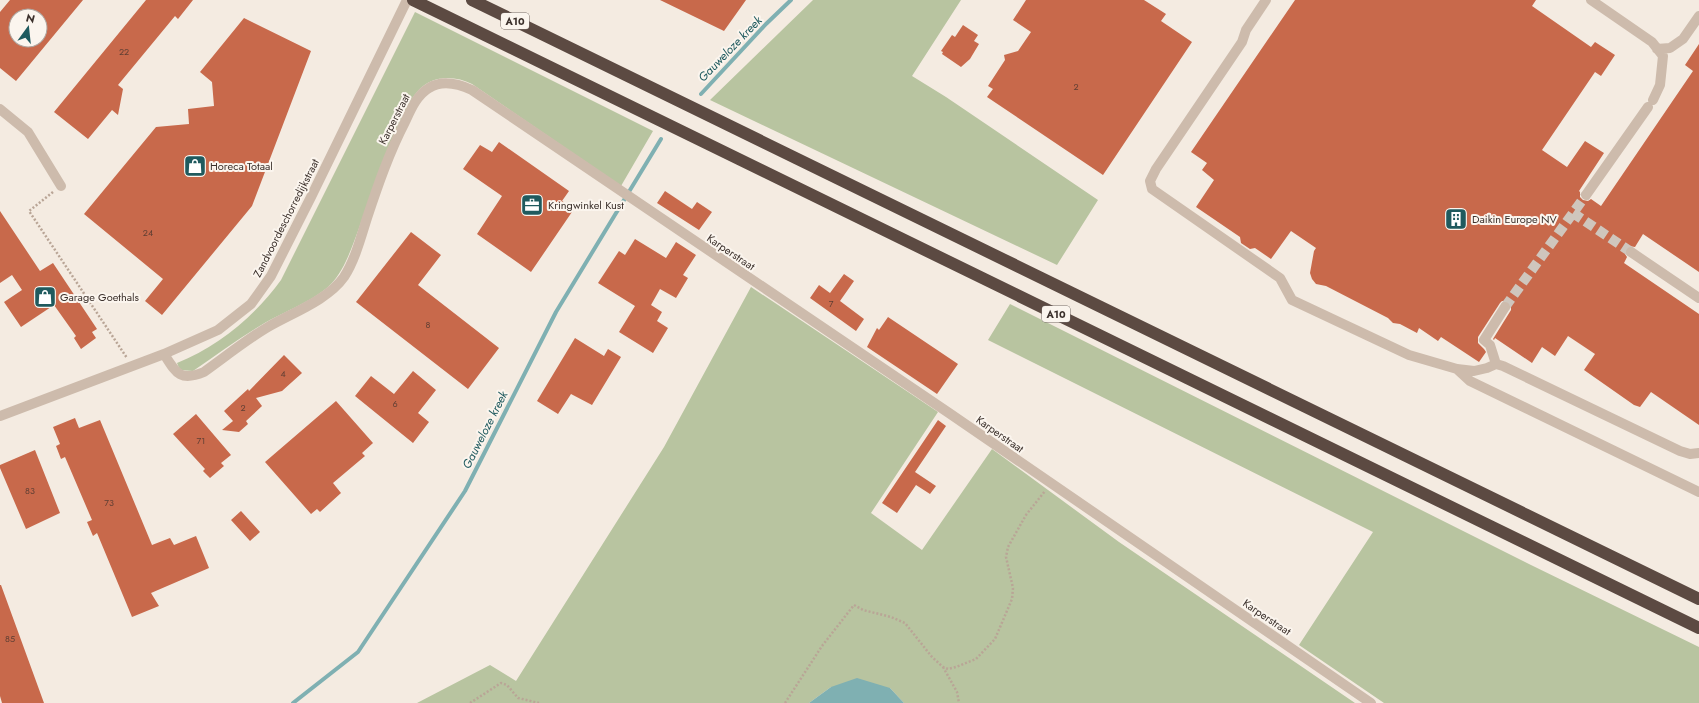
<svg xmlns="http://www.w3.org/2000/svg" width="1699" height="703" font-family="Jost,sans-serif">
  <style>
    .green { fill: #b8c4a0 }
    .water { fill: #7fb0b2 }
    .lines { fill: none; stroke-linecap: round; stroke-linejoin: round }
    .stream { stroke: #7fb0b2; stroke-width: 4 }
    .building { fill: #c8694b; fill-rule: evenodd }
    .minor-tunnel { stroke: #cfc6bd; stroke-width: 10; stroke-dasharray: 10 5; stroke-linecap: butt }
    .path { stroke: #b9a596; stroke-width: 2.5; stroke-dasharray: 2 2; stroke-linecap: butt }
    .minor { stroke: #cdbbac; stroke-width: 10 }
    .highway { stroke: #5c4a42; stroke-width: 12 }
    .labels { text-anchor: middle; stroke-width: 4; stroke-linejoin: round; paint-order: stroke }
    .number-label { font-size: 9px; fill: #5e3e33 }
    .shield { fill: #fbf5ee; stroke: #756b66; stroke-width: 1 }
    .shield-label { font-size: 10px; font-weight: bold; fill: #3b302b }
    .street-label { font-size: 11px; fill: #3b302b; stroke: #fbf5ee }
    .poi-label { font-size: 11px; fill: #3b302b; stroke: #fbf5ee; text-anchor: start }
    .water-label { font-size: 12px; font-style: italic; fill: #1f5a5e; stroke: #fbf5ee }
  </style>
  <rect width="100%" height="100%" fill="#f4ebe1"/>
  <path class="green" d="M813,0H961L912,76L946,97L1098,200L1057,265L710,100Z
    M415,12L653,131L621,186L472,84C454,75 431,75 417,92C407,104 402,118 395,132C381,164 370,197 358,231C351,249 345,269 331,284C316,300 283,312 263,324C239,338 216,355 193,371L180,370L177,363C218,347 255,316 281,280Z
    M751,287L938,412L871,513L922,550L992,449L1119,542L1355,703H904L890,688L831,687L809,703H417L490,665L516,681L664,447Z
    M1010,304L1531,565L1699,647V703H1384L1299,645L1373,532L988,340Z"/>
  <path class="water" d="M857,678L890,688L904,703H809L831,687Z"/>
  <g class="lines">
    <path class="stream" d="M701,94L766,24L791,0
      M293,703L358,652L465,491L556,312L661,139"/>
  </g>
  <path class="building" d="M10,0H83L16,81L0,68V12ZM16,16H40V40H16Z
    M146,0H193L178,19L175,16L118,85L123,89L118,115L112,110L88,139L54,112Z
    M660,0H746L724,31Z
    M1026,0H1144L1166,14L1161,21L1192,42L1103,175L987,97L993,89L988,86L1005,60L1004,55L1018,51L1031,32L1013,20Z
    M1295,0H1536L1532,6L1591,47L1595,42L1615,55L1601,76L1595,72L1542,150L1567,167L1585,141L1604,153L1579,191L1580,192V197L1583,200L1588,201L1591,199L1601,206L1693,71L1685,65L1699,44V272L1643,234L1635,247L1629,246L1625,249V254L1627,257L1624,263L1699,314V425L1651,392L1640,407L1634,405L1584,370L1595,354L1568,336L1555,356L1542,347L1532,363L1495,338L1494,340L1493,339L1511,310V304L1508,301H1502L1500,303L1478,337V343L1484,349L1486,352L1479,362L1441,337L1438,341L1419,328L1417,333L1400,324L1393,323L1388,318L1326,286L1316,284L1312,279L1310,273L1314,251L1316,248L1291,231L1271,259L1255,248L1250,249L1241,243L1240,237L1196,207L1214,180L1202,170L1207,163L1191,152Z
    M244,18L311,51L252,206L162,315L145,301L163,279L84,214L156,127L189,124L188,109L214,106L212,82L200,72Z
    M963,25L978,35L974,41L979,44L970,59L961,67L942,54L943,52L941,51L952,35L955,37Z
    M499,142L569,191L562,201L574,209L531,272L477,234L502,196L463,169L480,145L492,152Z
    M665,191L692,209L697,202L712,212L699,230L657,203Z
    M0,211L40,271L53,263L97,329L92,332L96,338L81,349L74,338L76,336L54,305L21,327L4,302L22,290L12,275L0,283Z
    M411,232L441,255L418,285L499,348L468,389L356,302Z
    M635,239L666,258L676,242L696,255L683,275L688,278L676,298L660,289L651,305L662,312L657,321L668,328L653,353L619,332L635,306L598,283L619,251L625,255Z
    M844,274L854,281L840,301L864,319L856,331L810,298L819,285L830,293Z
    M888,317L958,364L937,394L867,347L877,328L879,330Z
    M575,338L604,356L608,349L621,357L592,405L571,394L558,414L537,401Z
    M284,355L302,373L282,391L256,398L262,406L246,421L248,424L239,432L222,430L233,421L224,411L248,389L249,391Z
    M413,371L436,390L418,413L429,422L413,443L355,396L371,376L394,394Z
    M336,401L373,443L362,453L365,456L333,483L341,493L320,512L317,509L311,514L265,462Z
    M196,414L231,455L221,463L224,466L210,478L203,471L205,469L173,434Z
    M75,418L79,428L100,420L152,545L170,538L174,545L196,536L209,568L151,593L159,606L132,617L97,533L93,536L87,522L92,520L65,457L61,459L56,446L60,444L53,427Z
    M938,420L946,426L915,472L936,486L930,494L916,485L897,513L882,503Z
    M35,450L60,513L26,529L0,468V465Z
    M241,511L260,532L250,541L231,520Z
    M0,585H1L44,703H2L0,696Z"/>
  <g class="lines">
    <path class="minor-tunnel" d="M1573,213L1631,252
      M1505,307L1586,195"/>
    <path class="path" d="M53,192L29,211L127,358
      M943,667L957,692L959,703
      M470,703L501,683L507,685L518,698L539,703
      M785,703L822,646L854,605L863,610L891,617L905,623L932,657L943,667L948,669L956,667L976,659L995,639L1012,599L1013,588L1006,557L1008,547L1026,515L1045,491"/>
    <path class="minor" d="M1266,0L1246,30L1242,42L1156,169L1150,181L1152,189L1280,278L1292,300L1409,355L1457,369L1474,371L1487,368L1496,364L1503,366L1680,451L1690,454L1699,453
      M1591,0L1652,42L1663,56L1660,85L1653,100
      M1657,49L1670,48L1683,39L1699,16
      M0,109L28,132L61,186
      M1586,195L1648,107
      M1631,252L1699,298
      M164,354C176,373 180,382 204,372C225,357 246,340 268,327C292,313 328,300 344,277C355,260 361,237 367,218C378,185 389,153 405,122C411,109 417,95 429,88C443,79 459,84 472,90L949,413L1371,703
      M1496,364L1490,345L1484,340L1505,307
      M1457,369L1470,381L1699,492
      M0,416L164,354L218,330L251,304L271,276L311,197L407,0"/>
    <path class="highway" d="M413,0L1699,628
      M472,0L1699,599"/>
  </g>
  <defs>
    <g id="shop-square" transform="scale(1.15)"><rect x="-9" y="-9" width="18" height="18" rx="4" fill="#1f5a5e" stroke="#fbf5ee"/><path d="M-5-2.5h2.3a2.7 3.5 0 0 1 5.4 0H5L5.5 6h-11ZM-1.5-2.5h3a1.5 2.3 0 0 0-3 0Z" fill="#fff"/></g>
    <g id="office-square" transform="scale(1.15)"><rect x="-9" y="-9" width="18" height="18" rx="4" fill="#1f5a5e" stroke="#fbf5ee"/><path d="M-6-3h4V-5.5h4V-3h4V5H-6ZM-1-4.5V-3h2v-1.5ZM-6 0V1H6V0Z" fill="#fff"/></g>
    <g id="building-square" transform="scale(1.15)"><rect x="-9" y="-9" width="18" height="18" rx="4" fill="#1f5a5e" stroke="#fbf5ee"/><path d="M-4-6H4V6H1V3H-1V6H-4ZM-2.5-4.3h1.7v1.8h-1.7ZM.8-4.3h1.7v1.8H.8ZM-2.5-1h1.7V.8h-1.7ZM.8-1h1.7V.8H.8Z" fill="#fff"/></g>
  </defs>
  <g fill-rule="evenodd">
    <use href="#shop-square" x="195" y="166"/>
    <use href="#office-square" x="532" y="205"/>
    <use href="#building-square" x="1456" y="219"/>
    <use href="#shop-square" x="45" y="297"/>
  </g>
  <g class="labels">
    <g class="number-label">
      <text x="124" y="55">22</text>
      <text x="1076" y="90">2</text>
      <text x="148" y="236">24</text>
      <text x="831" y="307">7</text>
      <text x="428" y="328">8</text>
      <text x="283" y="377">4</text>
      <text x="395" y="407">6</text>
      <text x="243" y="411">2</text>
      <text x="201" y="444">71</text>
      <text x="30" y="494">83</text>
      <text x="109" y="506">73</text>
      <text x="10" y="642">85</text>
    </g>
    <g class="shield">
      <rect x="501" y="13" width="28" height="16" rx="3"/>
      <rect x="1042" y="306" width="28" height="16" rx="3"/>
    </g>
    <g class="shield-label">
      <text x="515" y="25">A10</text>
      <text x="1056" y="318">A10</text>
    </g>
    <g class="street-label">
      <text transform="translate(394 119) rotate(-63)" y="4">Karperstraat</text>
      <text transform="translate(286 218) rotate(-63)" y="4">Zandvoordeschorredijkstraat</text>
      <text transform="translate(731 252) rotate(34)" y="4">Karperstraat</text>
      <text transform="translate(1000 434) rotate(35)" y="4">Karperstraat</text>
      <text transform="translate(1267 617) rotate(34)" y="4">Karperstraat</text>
    </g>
    <g class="poi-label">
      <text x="210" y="170">Horeca Totaal</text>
      <text x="548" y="209">Kringwinkel Kust</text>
      <text x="1472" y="223">Daikin Europe NV</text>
      <text x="60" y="301">Garage Goethals</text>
    </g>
    <g class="water-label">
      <text transform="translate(730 49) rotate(-46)" y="4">Gauweloze kreek</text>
      <text transform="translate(485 430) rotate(-63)" y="4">Gauweloze kreek</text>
    </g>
  </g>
  <g transform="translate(28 28) rotate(15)"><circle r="19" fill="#fbf5ee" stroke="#aea6a0"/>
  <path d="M0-3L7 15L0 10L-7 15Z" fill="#1f5a5e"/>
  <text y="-6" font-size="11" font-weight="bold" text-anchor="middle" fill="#3b302b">N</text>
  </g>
</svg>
